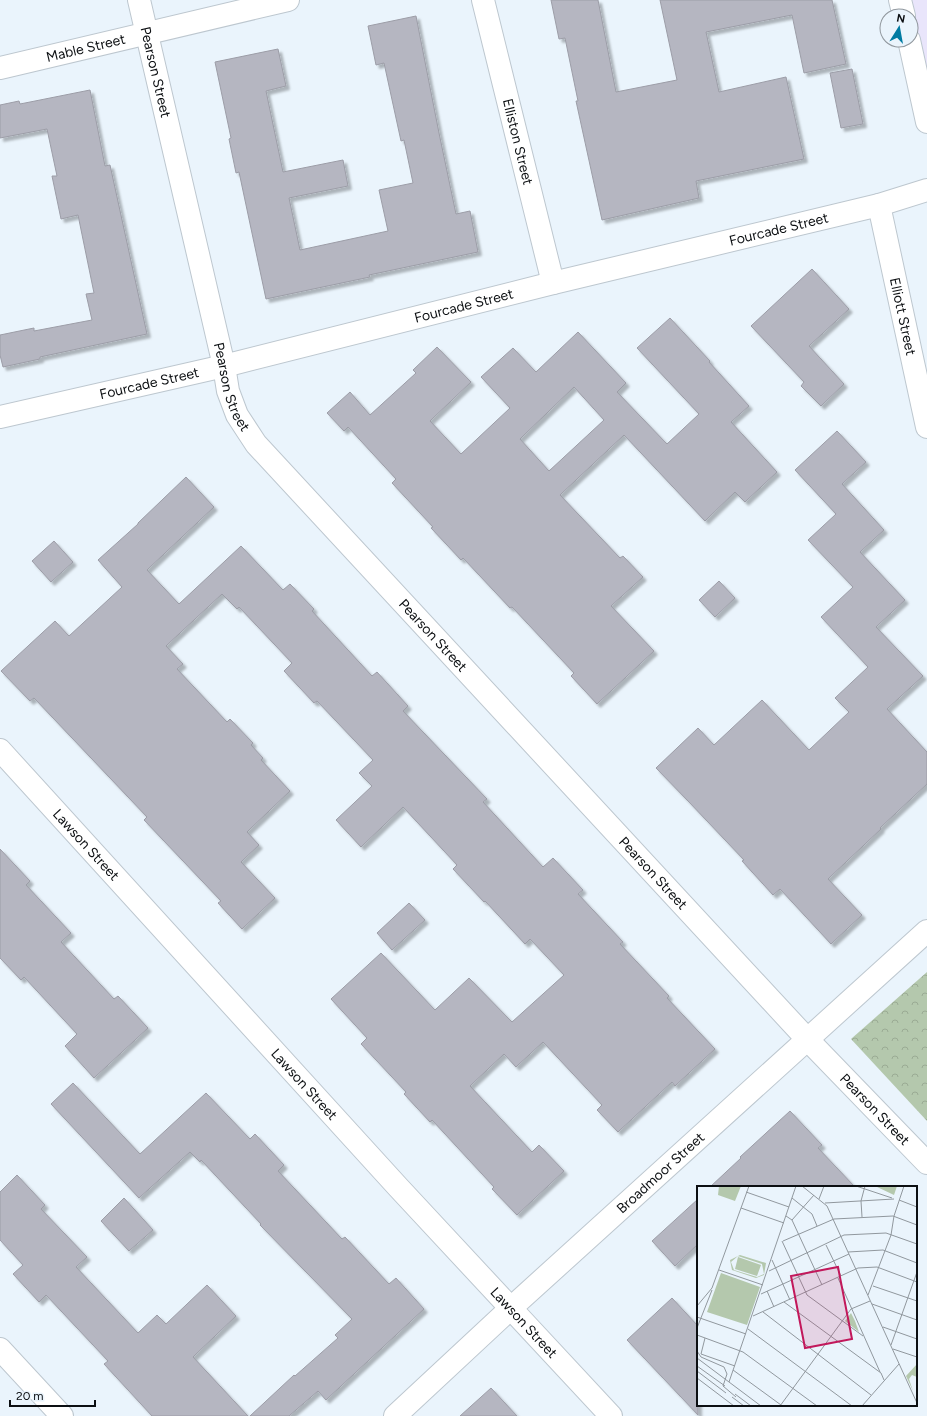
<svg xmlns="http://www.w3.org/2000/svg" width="927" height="1416" font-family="Figtree,sans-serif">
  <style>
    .commercial { fill: #e9e5fb }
    .park { fill: url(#park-crowns) }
    .building { fill: #b5b6c1; stroke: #9c9da7; fill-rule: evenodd; filter: url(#shadow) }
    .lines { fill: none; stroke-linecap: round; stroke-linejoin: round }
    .street-casing { stroke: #bdc7cf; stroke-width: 24 }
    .secondary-casing { stroke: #bdc7cf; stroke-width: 24 }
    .street { stroke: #fff; stroke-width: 22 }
    .secondary { stroke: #fff; stroke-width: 22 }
    .labels { text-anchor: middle; stroke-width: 4; stroke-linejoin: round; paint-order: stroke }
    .street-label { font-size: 14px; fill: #0c0f12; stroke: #eaf4fc }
    .inset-road { fill: none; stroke: #91989e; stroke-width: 1 }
    .view { fill: #c2185b; fill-opacity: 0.15; stroke: #c2185b; stroke-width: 2 }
    .inset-edge { fill: none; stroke: #0c0f12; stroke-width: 2 }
  </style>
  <defs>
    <pattern id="park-crowns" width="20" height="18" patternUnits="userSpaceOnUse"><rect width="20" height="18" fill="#b4c8ad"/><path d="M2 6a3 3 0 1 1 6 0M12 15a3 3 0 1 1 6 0" fill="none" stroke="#9aab94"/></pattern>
    <filter id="shadow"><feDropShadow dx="3.5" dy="3.5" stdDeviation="1" flood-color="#0004"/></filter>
  </defs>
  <rect width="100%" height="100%" fill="#eaf4fc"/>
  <path class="commercial" d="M910,0H927V74Z"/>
  <path class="park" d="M927,972V1121L851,1039Z"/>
  <path class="building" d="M551,0H598L616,92L677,80L660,0H832L846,64L804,73L792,15L706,32L719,92L786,77L804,159L696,181L699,198L602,220L576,101H578L565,38L559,39Z
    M416,16L439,133L456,214L470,211L478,252L369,275L370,277L266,299L239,172L236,173L229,139L231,138L215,62L278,49L286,86L266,91L283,172L343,160L348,186L289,198L300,250L388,231L379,190L413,183L404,140L401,141L384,63L376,65L368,26Z
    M852,69L863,124L841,128L830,73Z
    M90,90L105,166L110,165L147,334L40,357V359L3,367L0,355V335L34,328V331L92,320L86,294L94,293L78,215L61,219L52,176H57L47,129L0,138V105L19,101L20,104Z
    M812,269L849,309L809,346L844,384L821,406L801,386L804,382L751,326Z
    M670,318L710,361L709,362L749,406L731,422L777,472L745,502L735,492L705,521L624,435L560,495L620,558L623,556L643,577L611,606L654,651L597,704L571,676L574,673L512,607L510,608L463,558L461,560L431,528L433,527L392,483L396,479L348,427L344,431L327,413L350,392L370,415L416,373L413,370L437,347L471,382L430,421L461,454L510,408L481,377L513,348L536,372L578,332L626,383L617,392L667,444L699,414L637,348ZM574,387L604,420L549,471L520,439Z
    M837,431L866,462L842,484L884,530L860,552L905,600L876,627L923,676L887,709L927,752V784L880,828L881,829L828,879L862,915L831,944L780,889L773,895L742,861L744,860L688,801L656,768L698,728L714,745L762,700L809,750L849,712L835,698L868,667L821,617L853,587L808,540L836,514L795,470Z
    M186,477L214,507L147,570L179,604L241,546L283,590L290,584L314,609L312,611L372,676L377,672L408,706L403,711L487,799L483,802L543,867L553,858L583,890L578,894L623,942L620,944L669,996L667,998L715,1049L675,1086L672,1082L618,1132L597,1110L602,1105L543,1042L516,1067L504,1054L470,1086L532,1152L539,1145L564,1171L517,1215L492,1189L494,1187L432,1120L430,1122L404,1094L406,1092L361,1044L367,1038L331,999L381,953L435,1010L469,978L512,1022L564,975L530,939L525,944L485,901L484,902L453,869L457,865L403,807L361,847L336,820L372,786L359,773L373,760L317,701L314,703L284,671L292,663L239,607L237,609L222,594L166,646L183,664L177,669L227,722L230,719L253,743L251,745L263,758L261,760L290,791L247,832L259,845L241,862L275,898L242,929L218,903L221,901L144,820L147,817L34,698L30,701L1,671L55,621L69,636L122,587L98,560L138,524V523Z
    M54,541L73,562L51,582L32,561Z
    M719,581L735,598L715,617L699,600Z
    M0,849L30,881L26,885L71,933L61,942L114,999L118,996L148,1028L94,1078L65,1046L77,1034L24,977L21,980L0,958Z
    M409,903L425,920L392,950L377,933Z
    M73,1083L140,1154L206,1093L250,1139L255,1134L284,1165L278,1171L342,1239L345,1237L389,1284L396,1278L424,1309L326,1400L318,1391L289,1416H250L294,1375L295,1376L338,1338L335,1335L352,1319L260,1225L261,1224L201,1160L200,1162L190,1152L139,1198L51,1104Z
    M790,1111L822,1145L818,1148L855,1187H710L741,1158L740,1157Z
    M17,1175L45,1205L41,1209L87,1257L76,1267L138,1333L157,1315L166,1324L207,1285L236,1316L193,1357L248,1416H152L104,1364L108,1361L46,1295L39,1302L13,1274L23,1265L0,1240V1192Z
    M124,1198L153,1230L129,1251L101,1221Z
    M698,1199V1244L675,1266L652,1241Z
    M672,1298L698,1326V1415L627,1340Z
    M491,1388L517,1416H460Z"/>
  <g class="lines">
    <g class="street-casing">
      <g id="street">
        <path id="s1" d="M139,0L224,366L228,391L237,415L256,444L807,1039L927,1163"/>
        <path id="s2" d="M483,0L553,283"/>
        <path d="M900,0L904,16"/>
        <path d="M909,40L927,122"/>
        <path id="s3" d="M0,68L288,0"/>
        <path id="s4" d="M879,205L927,427"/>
        <path id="s5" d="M0,417L224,366L553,283L879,205L927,190"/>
        <path id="s6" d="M0,750L398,1187L611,1416"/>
        <path d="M0,1349L62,1416"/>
      </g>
    </g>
    <g class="secondary-casing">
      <g id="secondary">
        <path id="s7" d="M395,1416L511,1308L927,931"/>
      </g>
    </g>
    <use href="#street" class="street"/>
    <use href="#secondary" class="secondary"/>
  </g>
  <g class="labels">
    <g class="street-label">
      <text dy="5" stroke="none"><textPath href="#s3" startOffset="88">Mable Street</textPath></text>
      <text dy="5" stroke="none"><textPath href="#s1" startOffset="74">Pearson Street</textPath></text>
      <text dy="5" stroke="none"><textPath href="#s2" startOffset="146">Elliston Street</textPath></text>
      <text dy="5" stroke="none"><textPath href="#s5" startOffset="801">Fourcade Street</textPath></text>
      <text dy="5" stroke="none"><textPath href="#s5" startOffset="477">Fourcade Street</textPath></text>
      <text dy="5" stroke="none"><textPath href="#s4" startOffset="114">Elliott Street</textPath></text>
      <text dy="5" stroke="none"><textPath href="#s5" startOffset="153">Fourcade Street</textPath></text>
      <text dy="5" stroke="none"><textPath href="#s1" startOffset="398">Pearson Street</textPath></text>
      <text dy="5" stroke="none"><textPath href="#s1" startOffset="722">Pearson Street</textPath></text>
      <text dy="5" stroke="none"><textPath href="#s6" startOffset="128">Lawson Street</textPath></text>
      <text dy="5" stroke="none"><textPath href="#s1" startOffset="1046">Pearson Street</textPath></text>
      <text dy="5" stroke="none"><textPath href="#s6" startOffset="452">Lawson Street</textPath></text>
      <text dy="5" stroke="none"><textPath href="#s1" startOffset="1370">Pearson Street</textPath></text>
      <text dy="5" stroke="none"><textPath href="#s7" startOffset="360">Broadmoor Street</textPath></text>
      <text dy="5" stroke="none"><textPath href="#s6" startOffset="776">Lawson Street</textPath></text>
    </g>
  </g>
  <g transform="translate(697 1186)">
    <rect width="220" height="220" fill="#eaf4fc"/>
    <path d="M22,0H44L38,15L21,9ZM178,0H200L197,9ZM43,69L69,77L67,89L59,92L35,84L33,74ZM41,70L65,78L67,88L60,91L37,84L34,76ZM41,71L64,79L60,90L38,83ZM24,87L63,101L50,139L10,126ZM220,178V191L215,189L212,193L216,205L209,190Z" fill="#b4c8ad" fill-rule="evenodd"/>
    <path d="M154,127L158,135L162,146L148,135Z" fill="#b4c8ad"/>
    <path class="inset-road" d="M105,0L130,20L220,217M159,0L195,12M49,6L92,21M95,12L115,28L120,40M122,13L127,0M202,14L220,21M128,17L197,13M44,22L87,37M89,30L95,34L125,99M165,31L164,15L168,0M95,34L117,9M85,55L110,109L166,150M86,55L137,33L196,30L220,39M129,59L144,90M151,66L186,64L220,77M75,74L93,114M22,84L66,99M72,85L147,49L189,47L220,58M141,92L183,186M176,100L220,115M70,105L77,121M64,108L152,68M171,109L194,49L197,30L207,0M87,116L184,187L187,194M175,118L220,134M0,120L15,102L52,0M66,126L174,209M56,130L161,82L180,81L220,96M0,131L49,148M186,141L220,153M0,142L15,104M51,143L155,220M0,149L46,166L120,220M8,152L4,168L38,180M194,159L220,86M196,163L220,171M0,165L4,171L27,181L30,188L26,200L39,211M0,172L64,220M0,180L28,200M36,184L84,219M0,185L29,207M0,192L37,220M32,196L99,0M38,208L54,220M35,211L47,220M83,220L154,123L173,115M165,220L202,178"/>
    <path class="view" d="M141,81L155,153L108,162L94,90Z"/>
    <rect width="220" height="220" class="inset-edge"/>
  </g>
  <g transform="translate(899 28) rotate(11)"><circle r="19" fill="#eaf4fc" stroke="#91989e"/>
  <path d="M0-3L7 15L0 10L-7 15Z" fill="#007ba2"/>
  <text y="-6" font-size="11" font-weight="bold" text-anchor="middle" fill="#0c0f12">N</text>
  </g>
  <path d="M10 1400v6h85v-6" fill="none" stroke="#0c0f12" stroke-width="2"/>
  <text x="16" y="1400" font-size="12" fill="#0c0f12" stroke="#eaf4fc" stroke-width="3" paint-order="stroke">20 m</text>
</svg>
